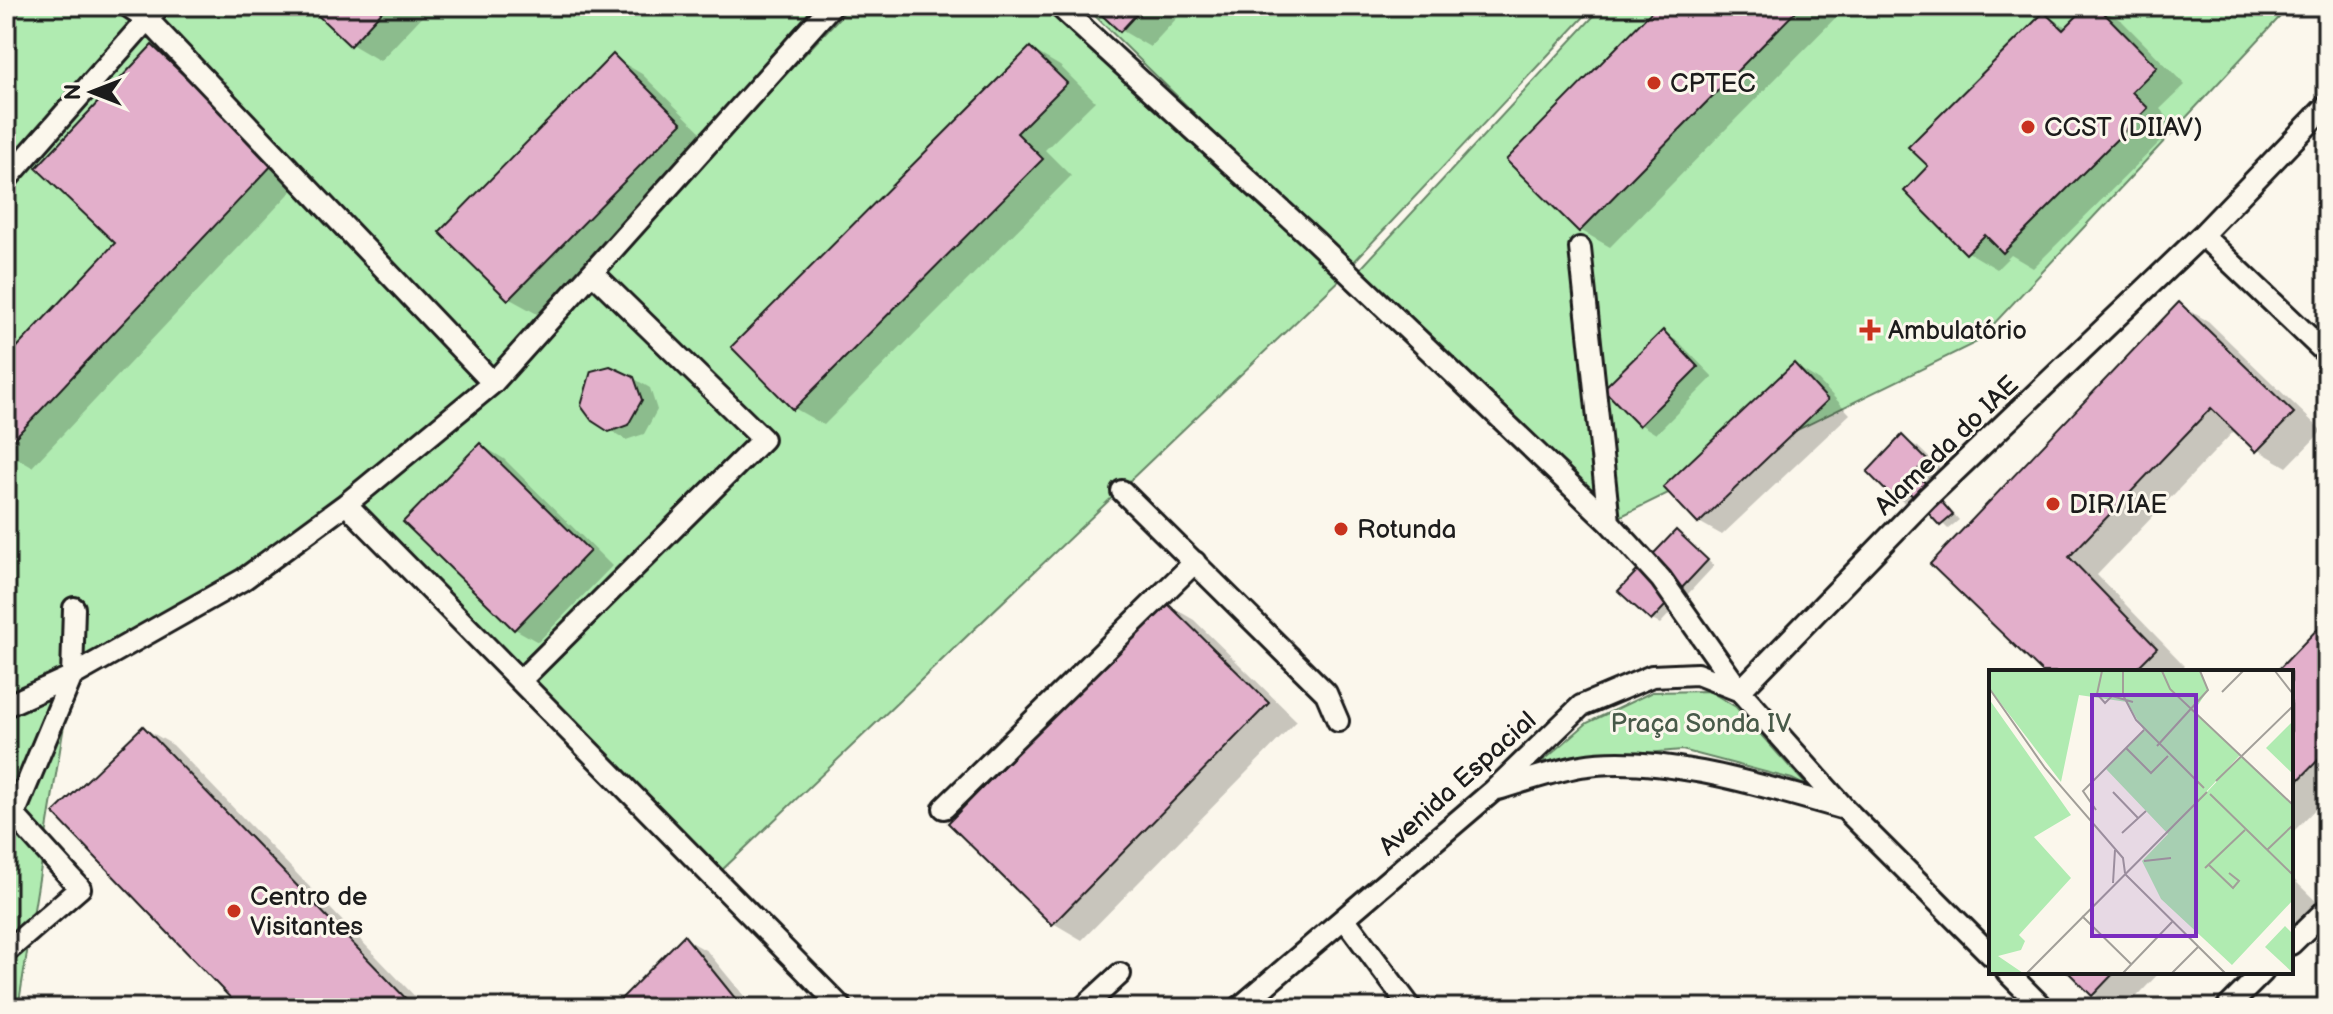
<svg xmlns="http://www.w3.org/2000/svg" width="2333" height="1014" font-family="'Balsamiq Sans',sans-serif">
  <style>
    .green { fill: #b0ebb1; stroke: #668466; stroke-width: 2 }
    .shadow { fill: #0003 }
    .building { fill: #e3afcb; stroke: #1c1c1c; stroke-width: 2 }
    .lines { fill: none; stroke-linecap: round; stroke-linejoin: round }
    .service-casing { stroke: #1c1c1c; stroke-width: 26 }
    .service { stroke: #fbf7ec; stroke-width: 20 }
    .poi-dot { fill: #c8321e; stroke: #fbf7ec; stroke-width: 3 }
    .labels { text-anchor: middle; stroke-width: 6; stroke-linejoin: round; paint-order: stroke }
    .poi-label { font-size: 26px; fill: #1c1c1c; stroke: #fbf7ec; text-anchor: start }
    .street-label { font-size: 26px; fill: #1c1c1c; stroke: #fbf7ec }
    .park-label { font-size: 26px; fill: #485a49; stroke: #fbf7ec }
    .inset-road { fill: none; stroke: #a29f99; stroke-width: 2 }
    .view { fill: #7b2cbf; fill-opacity: 0.15; stroke: #7b2cbf; stroke-width: 4 }
    .inset-edge { fill: none; stroke: #1c1c1c; stroke-width: 4 }
  </style>
  <rect width="100%" height="100%" fill="#fbf7ec"/>
  <filter id="ink" filterUnits="userSpaceOnUse"><feTurbulence type="fractalNoise" baseFrequency=".0125" numOctaves="2"/><feDisplacementMap in="SourceGraphic" scale="16" xChannelSelector="R" yChannelSelector="G"/><feConvolveMatrix kernelMatrix="1 2 1 2 8 2 1 2 1" color-interpolation-filters="sRGB"/></filter>
  <g filter="url(#ink)">
    <path class="green" d="M6,6H128L493,383L346,504L72,676L18,1008H6Z
      M170,6H837L492,380L158,19Z
      M850,6H1053L1345,275L720,872L353,503L497,384Z
      M1085,6H1594L1350,266Z
      M1603,6H2290L1977,342L1609,522L1353,277Z
      M1709,691L1736,707L1808,787L1792,779L1682,750L1542,762L1587,723L1652,692Z"/>
    <path class="shadow" d="M311,6H432L380,61L351,44Z
      M1095,6H1188L1150,47L1121,30Z
      M1660,6H1847L1610,247L1580,230Z
      M2090,6H2109L2105,11L2122,21L2185,85L2160,109L2176,126L2033,268L2011,255L1997,269L1968,252L1931,166L2044,14L2068,28Z
      M152,47L181,64L303,179L32,467L6,452V362L118,243Z
      M1031,49L1060,66L1095,101L1045,150L1071,176L824,425L794,408Z
      M613,57L642,74L710,141L539,315L510,299L442,232Z
      M2179,305L2208,321L2322,431L2287,467L2258,450L2236,429L2097,575L2185,666L2178,672H2044L1933,564Z
      M1664,333L1679,342L1713,377L1656,434L1640,424Z
      M1794,365L1817,379L1850,414L1722,535L1699,522Z
      M633,378L650,388L657,410L644,434L626,440L610,430Z
      M1902,438L1918,447L1942,470L1928,484L1959,520L1948,529L1916,497L1909,505L1893,496Z
      M481,445L504,459L612,566L538,642L515,629Z
      M1676,532L1714,566L1660,624L1652,620Z
      M1165,603L1194,620L1297,721L1082,940L1053,923Z
      M2327,622V797L2291,834V672H2279Z
      M144,728L173,745L426,1008H243Z
      M2291,877L2325,910L2291,945Z
      M684,938L707,951L754,1008H614Z
      M2070,972H2160L2126,1008H2117L2093,994Z"/>
    <path class="building" d="M308,6H387L350,46Z
      M1092,6H1144L1120,32Z
      M1657,6H1801L1579,232L1506,160Z
      M2087,6H2097L2157,67L2132,92L2148,108L2003,253L1985,235L1966,254L1904,191L1928,166L1908,147L2044,12L2063,30Z
      M152,45L275,162L6,447V359L115,243L36,168Z
      M1030,47L1067,83L1017,133L1043,159L793,410L731,347Z
      M613,54L682,123L508,300L439,232Z
      M2179,302L2294,413L2256,452L2211,408L2069,557L2157,648L2133,672H2042L1930,564Z
      M1663,330L1698,367L1639,426L1603,389Z
      M1794,363L1828,400L1698,524L1663,487Z
      M610,366L634,377L642,400L628,425L609,432L592,421L581,406L591,371Z
      M1902,435L1927,460L1892,497L1867,472Z
      M480,443L590,551L514,630L403,522Z
      M1920,477L1953,515L1940,526L1906,489Z
      M1676,530L1708,560L1651,621L1618,591Z
      M1165,601L1269,703L1052,925L948,823Z
      M2327,619V751L2291,788V672H2276Z
      M143,726L415,1008H240L53,813Z
      M684,935L743,1008H612Z
      M2068,972H2115L2092,996Z"/>
    <g class="lines">
      <g class="service-casing">
        <path id="service" d="M128,6L147,19L493,383
          M1059,6L1315,241L1609,522L1661,579L1740,691L1845,809L1991,955
          M6,180L159,6
          M2202,235L2327,354
          M1580,248L1609,522
          M1122,491L1326,693L1338,721
          M346,504L842,1008
          M521,680L763,439L594,274
          M1740,691L1927,498L2202,235L2327,105
          M6,706L72,676L244,579L346,504L493,383L831,6
          M1498,789C1525,781 1553,771 1581,766C1657,752 1771,788 1845,809
          M944,808L1195,562
          M1344,918L1411,1008
          M2291,944L2327,909
          M6,952L80,888L14,815L72,676L74,608
          M2007,972L2043,1008
          M1083,1008L1120,974
          M1239,1008L1494,790L1581,706L1652,676L1697,674L1740,691
          M2227,1008L2263,972"/>
      </g>
      <use href="#service" class="service"/>
    </g>
  </g>
  <g class="poi-dot">
    <circle cx="1654" cy="83" r="8"/>
    <circle cx="2028" cy="127" r="8"/>
    <path d="M1866 318h8v8h8v8h-8v8h-8v-8h-8v-8h8z"/>
    <circle cx="2053" cy="504" r="8"/>
    <circle cx="1341" cy="529" r="8"/>
    <circle cx="234" cy="911" r="8"/>
  </g>
  <g class="labels">
    <g class="poi-label">
      <text x="1670" y="92">CPTEC</text>
      <text x="2044" y="136">CCST (DIIAV)</text>
      <text x="1888" y="339">Ambulatório</text>
      <text x="2069" y="513">DIR/IAE</text>
      <text x="1357" y="538">Rotunda</text>
      <text x="250" y="905">Centro de<tspan x="250" dy="30">Visitantes</tspan></text>
    </g>
    <g class="street-label">
      <text transform="translate(1946 445) rotate(-44)" y="9">Alameda do IAE</text>
      <text transform="translate(1457 783) rotate(-42)" y="9">Avenida Espacial</text>
    </g>
    <g class="park-label">
      <text x="1701" y="732">Praça Sonda IV</text>
    </g>
  </g>
  <g transform="translate(1989 670)">
    <rect width="304" height="304" fill="#fbf7ec"/>
    <path d="M0,1H211L219,20L205,41L251,85L182,160L252,86L304,135V230L243,295L172,229L153,191L179,164L117,99L155,61L138,32L90,25L72,112L0,18ZM0,29L82,145L45,167L82,208L30,265L36,271L32,280L9,286L34,303H0ZM304,51V104L277,78ZM296,256L304,264V303L276,277Z" fill="#b0ebb1"/>
    <path class="inset-road" d="M113,1L108,24L116,33L123,26L144,32M134,1V25L147,50L215,118M173,1L181,19L304,135M286,1L304,24M0,18L56,98L134,188L136,203M233,22L254,1M168,76L219,20L211,1M137,78L162,103L179,86M227,111L304,36M124,122L149,148M221,124L304,205M107,140L94,121L155,60M133,163L157,141M278,180L304,155M155,191L182,188M220,195L244,218L250,211L240,203M216,198L256,160M136,204L236,303M124,213L126,180M93,246L143,295M38,303L218,122M134,303L183,252M183,303L209,277"/>
    <path class="view" d="M103,25H207V266H103Z"/>
    <rect width="304" height="304" class="inset-edge"/>
  </g>
  <rect width="2333" height="1014" fill="none" stroke="#fbf7ec" stroke-width="32"/>
  <rect x="16" y="16" width="2301" height="982" fill="none" stroke="#1c1c1c" stroke-width="3" filter="url(#ink)"/>
  <g transform="translate(92 92) rotate(270)" stroke="#fbf7ec" stroke-width="6" paint-order="stroke">
  <path d="M0-6L14 30L0 20L-14 30Z" fill="#1c1c1c"/>
  <text y="-12" font-size="22" font-weight="bold" text-anchor="middle" fill="#1c1c1c">N</text>
  </g>
</svg>
